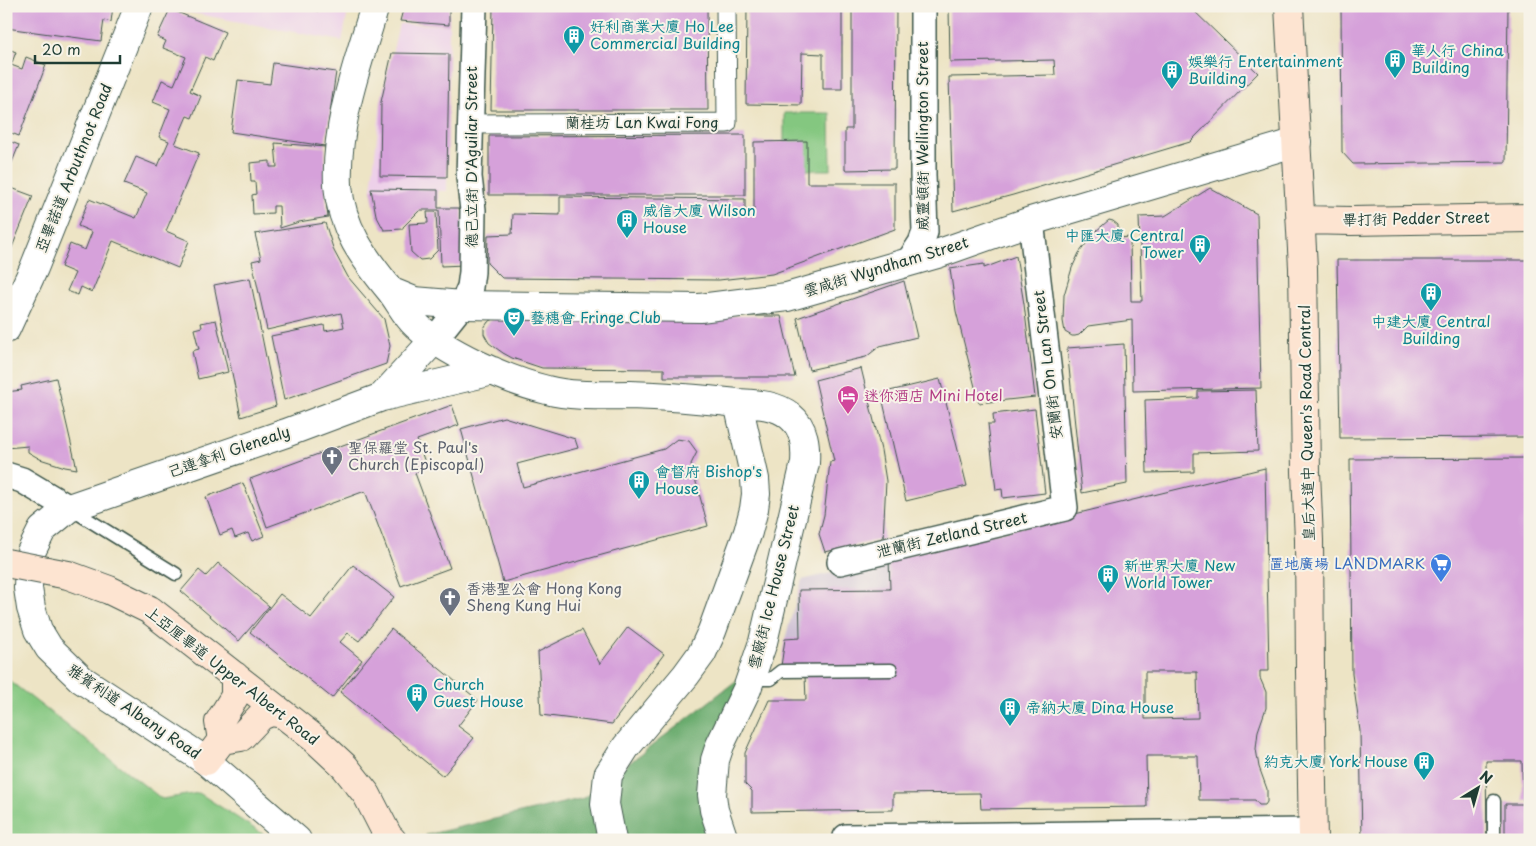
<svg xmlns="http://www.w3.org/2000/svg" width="1536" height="846" font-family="'Playpen Sans','LXGW WenKai TC',sans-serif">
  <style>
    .built { fill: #edd0e9 }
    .industrial { fill: #ccbed4 }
    .green { fill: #84c780; stroke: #52825a }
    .forest { fill: #6bac6e; stroke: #457451 }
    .building { fill: #d6a1da; fill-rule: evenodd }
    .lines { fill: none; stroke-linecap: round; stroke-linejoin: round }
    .service-casing { stroke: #3e564a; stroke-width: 15 }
    .pedestrian-casing { stroke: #3e564a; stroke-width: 21 }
    .minor-casing { stroke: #3e564a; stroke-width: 28 }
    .tertiary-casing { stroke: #3e564a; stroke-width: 30 }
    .secondary-casing { stroke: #3e564a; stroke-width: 30 }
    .service { stroke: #fff; stroke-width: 12 }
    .pedestrian { stroke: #fff; stroke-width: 19 }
    .minor { stroke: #fff; stroke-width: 25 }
    .tertiary { stroke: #fff; stroke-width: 28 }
    .secondary { stroke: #fde4d1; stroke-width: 28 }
    .secondary-bridge-casing { stroke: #3e564a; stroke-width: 30; stroke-linecap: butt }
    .secondary-bridge { stroke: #fde4d1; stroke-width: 28 }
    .labels { text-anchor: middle; stroke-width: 4; stroke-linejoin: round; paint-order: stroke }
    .culture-label { font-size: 15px; fill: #0d838f; stroke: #f7f3e8; text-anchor: start }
    .street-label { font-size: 15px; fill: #1f3d34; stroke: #f7f3e8 }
    .hotel-label { font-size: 15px; fill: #b23c85; stroke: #f7f3e8; text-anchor: start }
    .worship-label { font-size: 15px; fill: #5b616d; stroke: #f7f3e8; text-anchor: start }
    .shop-label { font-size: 15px; fill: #366cbe; stroke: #f7f3e8; text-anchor: end }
  </style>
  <rect width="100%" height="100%" fill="#f7f3e8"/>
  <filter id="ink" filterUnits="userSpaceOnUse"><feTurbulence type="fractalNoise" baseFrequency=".02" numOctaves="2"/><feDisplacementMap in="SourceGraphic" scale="10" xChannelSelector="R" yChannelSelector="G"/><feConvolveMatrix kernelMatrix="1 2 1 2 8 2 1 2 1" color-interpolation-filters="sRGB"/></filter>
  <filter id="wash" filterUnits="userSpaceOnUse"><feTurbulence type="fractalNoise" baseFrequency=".0096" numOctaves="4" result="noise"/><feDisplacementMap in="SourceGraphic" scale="20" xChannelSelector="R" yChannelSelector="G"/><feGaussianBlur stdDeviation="1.12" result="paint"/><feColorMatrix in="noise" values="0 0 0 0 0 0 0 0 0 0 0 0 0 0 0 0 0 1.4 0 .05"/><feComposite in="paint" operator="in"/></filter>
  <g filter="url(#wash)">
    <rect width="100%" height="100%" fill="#ede4c5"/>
    <path class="built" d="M170,6H349L342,41L170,9Z
      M399,24L449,25L447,191L371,189L381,102Z"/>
    <path class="industrial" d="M889,559L891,664L781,666L785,639L802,580Z"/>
    <path class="green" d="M784,113H830L831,170H806L784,142Z
      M6,678L162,799L199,793L272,840H6Z"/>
    <path class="forest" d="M741,677L714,823L719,840H428L426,835L584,798Z"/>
    <g id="blocks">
      <path class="building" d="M6,6H113L111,22L104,20L101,41L6,28Z
        M298,6H319L318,11Z
        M404,6H449V25L400,21Z
        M493,6H707L708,110H491Z
        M747,6H842V89H823V54L802,53L801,105L746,104Z
        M852,6H896L895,169L845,170V129H852Z
        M1189,6L1258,73L1190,142L1013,195L953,211L949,77L1055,75L1054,60L950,62L949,7Z
        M1341,6H1508L1506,162L1353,164L1342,152Z
        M170,9L225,32L213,61L205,57L190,91L201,96L192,118L187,116L175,144L199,153L166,231L189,241L178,268L113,241L92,292L81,287L78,295L67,291L75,273L61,267L70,244L85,250L92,232L78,226L89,199L136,218L147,193L124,184L136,157L158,166L169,141L159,137L170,109L153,102L162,80L174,85L186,57L163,48L166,41L157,37Z
        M6,48L16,52L11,65L22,69L26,57L46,65L19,136L6,131Z
        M392,53L449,54L447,177L380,176L381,102Z
        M273,63L336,72L325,146L231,132L238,80L270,84Z
        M1528,125H1530V158H1528Z
        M745,135V195H489V136Z
        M6,140L19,145L6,177Z
        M807,141V183H895V229L772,274L719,280L502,278L487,263L488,235L512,234L513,214L560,215V197L745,199V210H754V142Z
        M275,143L325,147L326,201L328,217L299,222L280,228L279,206H273V213L253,214L252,195L256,194L255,182H251L250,163L270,161V167H277Z
        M6,186L33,196L6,262Z
        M1210,188L1257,214L1261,388L1133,391L1132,320L1088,326L1079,335L1075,336H1072L1065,332L1063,321L1064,295L1072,268L1079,253L1096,231L1109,220L1113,221L1118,225V238L1130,237L1131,301H1142L1139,217L1165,216Z
        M371,189L438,190V208H462L465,265L441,266L439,210H420L403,227V229L384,230L376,215Z
        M427,212H436L438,250L429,259L420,260L411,252L409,224L428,223Z
        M325,223L334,251L348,277L384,319L390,346L386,364L284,400L271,336L324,325L325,331L344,327L341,313L267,330L252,261L261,259L255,234Z
        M1016,256L1024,304L1035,397L979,403L956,311L950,269L984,264V268Z
        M1337,260H1530V801H1523L1522,761H1486L1487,840H1362L1360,731L1352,674L1350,459L1526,458V437L1340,438Z
        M250,278L276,406L241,417L214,285Z
        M904,281L917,337L880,346L866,357L809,370L797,318Z
        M664,316H781L795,377H664V369L542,368L512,358L503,353L489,343L484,334V328L488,322L496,318Z
        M216,320L228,372L198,379L192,351L199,349L194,329L202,327L201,323Z
        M1124,344L1127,484L1082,493L1067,348Z
        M861,368L881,450L886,481L883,539L825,552L819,534L824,515L830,462L834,461L815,380Z
        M56,378L77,469L65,467L40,459L28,452V446L6,448V392L22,390L21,386Z
        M940,379L967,486L906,501L881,393Z
        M1256,390L1258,451L1194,453V472L1147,473L1145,400L1198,398V391Z
        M452,405L459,425L417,440L427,468L415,473L450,568L401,586L365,491L267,527L250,479Z
        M1035,409L1045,493L1003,498L1002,489L996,490L988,424H994L993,414Z
        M504,417L575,439L578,448L517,464L523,487L664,449L677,439L689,441L697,452L691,464L708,526L503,582L461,429Z
        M1265,468L1269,671H1260V678L1266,692V708L1258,731L1256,749L1259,767L1267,789V802L1265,805H1259L1255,800H1199L1198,756H1146L1147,807L981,809L980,793L893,794V810L752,812V791L745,784V753L769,700H806L805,676L781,666L785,639L800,638L799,590L890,589L889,559ZM1145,672H1197L1198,718L1145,719Z
        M243,483L264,536L252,541L248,533L235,538L232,530L220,535L206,497Z
        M218,563L269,606L239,641L181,591L199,570L206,576Z
        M353,565L394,597L359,641L348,633L340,642L362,660L332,698L250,632L280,594L311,618Z
        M628,627L664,654L612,724L541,715L538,652L582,630L600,664Z
        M391,629L478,700L458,726L474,738L443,776L340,692Z
        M1505,804H1530V840H1505Z"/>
    </g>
  </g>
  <g filter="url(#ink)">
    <use href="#blocks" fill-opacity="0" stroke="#3e564a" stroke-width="1"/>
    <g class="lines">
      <g class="service-casing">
        <path id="service" d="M71,509L176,574
          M751,679H771L781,671L891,670
          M1494,840V801"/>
      </g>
      <g class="pedestrian-casing">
        <path id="pedestrian" d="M471,124L727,123L726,6"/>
      </g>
      <g class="minor-casing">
        <path id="minor" d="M909,261L921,243L925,232L923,175V6
          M434,340L462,305L470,287L472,272L473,210L469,177L474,6
          M6,475L22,480L69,508
          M840,562L1065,508L1031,221
          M846,837L1312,831"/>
      </g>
      <g class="tertiary-casing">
        <path id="tertiary" d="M375,6C358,63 335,125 338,185C341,228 364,258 390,290C399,301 405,315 416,325C444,352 508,381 547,390C573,397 603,395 630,395C666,396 701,399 737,403C755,404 776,404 790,416C805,428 806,446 805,463L763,642L747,689L720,745L715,760L712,795L714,810L724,840
          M392,292L414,301L462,305L700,308L787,297L937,254L1031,221L1297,142
          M6,329L34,268L139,6
          M382,397L493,371
          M297,840L206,761L81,679L49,648L38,630L31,608L28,588L29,564L31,552L42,530L69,508L286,433L382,397L434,340
          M612,840L605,804L608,775L626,747L686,675L702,653L712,631L748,532L754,509L756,494L755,479L738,403"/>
      </g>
      <g class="secondary-casing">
        <path id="secondary" d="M1289,6L1303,268L1306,472L1309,540L1310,672L1313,840
          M1302,220L1351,221L1530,218
          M150,610L315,739L345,767L367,795L388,836L392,840
          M222,740L219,722L235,696V676
          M206,761L222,740L241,737L261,716L271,712L283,714"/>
      </g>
      <use href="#service" class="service"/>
      <use href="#pedestrian" class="pedestrian"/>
      <use href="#minor" class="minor"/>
      <use href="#tertiary" class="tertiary"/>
      <use href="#secondary" class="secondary"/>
      <g class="secondary-bridge-casing">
        <path id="secondary-bridge" d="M6,563L68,575L109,590L150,610"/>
      </g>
      <use href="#secondary-bridge" class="secondary-bridge"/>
    </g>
  </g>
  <defs>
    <g id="building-pin" transform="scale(1.125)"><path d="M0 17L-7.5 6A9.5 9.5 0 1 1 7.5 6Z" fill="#0f9aa8" stroke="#f7f3e8"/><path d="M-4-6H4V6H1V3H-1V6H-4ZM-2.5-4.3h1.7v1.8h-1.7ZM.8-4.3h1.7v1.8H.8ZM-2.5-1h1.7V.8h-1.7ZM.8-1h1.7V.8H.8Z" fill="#fff"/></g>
    <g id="theatre-pin" transform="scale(1.125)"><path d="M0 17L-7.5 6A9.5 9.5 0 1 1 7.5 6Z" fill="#0f9aa8" stroke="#f7f3e8"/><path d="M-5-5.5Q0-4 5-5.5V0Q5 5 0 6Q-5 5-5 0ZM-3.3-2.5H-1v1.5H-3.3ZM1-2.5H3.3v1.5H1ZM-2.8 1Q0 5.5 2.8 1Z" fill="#fff"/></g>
    <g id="hotel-pin" transform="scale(1.125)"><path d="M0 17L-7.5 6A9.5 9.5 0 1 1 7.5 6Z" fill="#d1479c" stroke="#f7f3e8"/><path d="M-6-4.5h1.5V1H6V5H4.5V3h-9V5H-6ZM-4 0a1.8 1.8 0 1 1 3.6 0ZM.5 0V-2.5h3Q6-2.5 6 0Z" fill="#fff"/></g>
    <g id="church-pin" transform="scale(1.125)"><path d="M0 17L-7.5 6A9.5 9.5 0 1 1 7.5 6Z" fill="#6b7280" stroke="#f7f3e8"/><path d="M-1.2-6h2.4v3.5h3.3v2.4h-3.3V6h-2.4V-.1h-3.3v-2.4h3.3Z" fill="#fff"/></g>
    <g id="supermarket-pin" transform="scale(1.125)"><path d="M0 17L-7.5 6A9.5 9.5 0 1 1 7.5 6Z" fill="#3f7fe0" stroke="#f7f3e8"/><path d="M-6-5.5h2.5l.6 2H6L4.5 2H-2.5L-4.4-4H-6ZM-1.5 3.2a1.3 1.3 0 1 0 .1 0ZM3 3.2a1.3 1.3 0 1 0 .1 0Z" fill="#fff"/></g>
  </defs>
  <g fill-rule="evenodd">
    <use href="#building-pin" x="574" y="36"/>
    <use href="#building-pin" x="1395" y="60"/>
    <use href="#building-pin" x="1172" y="71"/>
    <use href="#building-pin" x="627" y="220"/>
    <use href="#building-pin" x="1200" y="245"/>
    <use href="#building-pin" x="1431" y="293"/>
    <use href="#theatre-pin" x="514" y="318"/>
    <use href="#hotel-pin" x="848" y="396"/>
    <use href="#church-pin" x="332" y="457"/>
    <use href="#building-pin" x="639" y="481"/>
    <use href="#supermarket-pin" x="1441" y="564"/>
    <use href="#building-pin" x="1108" y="575"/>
    <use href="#church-pin" x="450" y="598"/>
    <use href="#building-pin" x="417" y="694"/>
    <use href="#building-pin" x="1010" y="708"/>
    <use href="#building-pin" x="1424" y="762"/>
  </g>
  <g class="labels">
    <g class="culture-label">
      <text x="590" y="32">好利商業大廈 Ho Lee<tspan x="590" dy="17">Commercial Building</tspan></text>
      <text x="1411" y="56">華人行 China<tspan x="1411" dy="17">Building</tspan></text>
      <text x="1188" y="67">娛樂行 Entertainment<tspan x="1188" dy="17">Building</tspan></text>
      <text x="643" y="216">威信大廈 Wilson<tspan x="643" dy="17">House</tspan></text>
      <text x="1184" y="241" text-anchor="end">中匯大廈 Central<tspan x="1184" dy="17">Tower</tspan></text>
      <text x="530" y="323">藝穗會 Fringe Club</text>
      <text x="1431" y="327" text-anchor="middle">中建大廈 Central<tspan x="1431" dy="17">Building</tspan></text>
      <text x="655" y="477">會督府 Bishop's<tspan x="655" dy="17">House</tspan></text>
      <text x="1124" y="571">新世界大廈 New<tspan x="1124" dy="17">World Tower</tspan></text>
      <text x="433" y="690">Church<tspan x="433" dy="17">Guest House</tspan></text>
      <text x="1026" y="713">帝納大廈 Dina House</text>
      <text x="1408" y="767" text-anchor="end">約克大廈 York House</text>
    </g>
    <g class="street-label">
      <text x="642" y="128">蘭桂坊 Lan Kwai Fong</text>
      <text transform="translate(923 136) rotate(-90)" y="5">威靈頓街 Wellington Street</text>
      <text transform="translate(472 157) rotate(-90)" y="5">德己立街 D'Aguilar Street</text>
      <text transform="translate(74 168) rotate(-68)" y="5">亞畢諾道 Arbuthnot Road</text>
      <text transform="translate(1416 219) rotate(-1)" y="5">畢打街 Pedder Street</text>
      <text transform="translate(886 267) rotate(-17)" y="5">雲咸街 Wyndham Street</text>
      <text transform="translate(1048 365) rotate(-97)" y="5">安蘭街 On Lan Street</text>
      <text transform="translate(1307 423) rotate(-91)" y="5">皇后大道中 Queen's Road Central</text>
      <text transform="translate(229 452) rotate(-19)" y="5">己連拿利 Glenealy</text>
      <text transform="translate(952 535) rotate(-13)" y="5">泄蘭街 Zetland Street</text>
      <text transform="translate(774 587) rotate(-76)" y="5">雪廠街 Ice House Street</text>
      <text transform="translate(232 676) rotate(38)" y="5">上亞厘畢道 Upper Albert Road</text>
      <text transform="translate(134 712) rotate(34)" y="5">雅賓利道 Albany Road</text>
    </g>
    <g class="hotel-label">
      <text x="864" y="401">迷你酒店 Mini Hotel</text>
    </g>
    <g class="worship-label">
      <text x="348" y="453">聖保羅堂 St. Paul's<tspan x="348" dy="17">Church (Episcopal)</tspan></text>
      <text x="466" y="594">香港聖公會 Hong Kong<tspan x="466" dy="17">Sheng Kung Hui</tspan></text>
    </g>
    <g class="shop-label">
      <text x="1425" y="569">置地廣場 LANDMARK</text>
    </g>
  </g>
  <rect width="1536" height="846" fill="none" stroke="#f7f3e8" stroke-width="25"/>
  <g transform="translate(1478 788) rotate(37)" stroke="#f7f3e8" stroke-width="4" paint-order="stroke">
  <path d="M0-4L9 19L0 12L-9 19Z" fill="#1f3d34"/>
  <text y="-8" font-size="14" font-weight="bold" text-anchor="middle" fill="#1f3d34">N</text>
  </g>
  <path d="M35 55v8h85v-8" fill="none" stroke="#1f3d34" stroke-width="2.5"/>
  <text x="42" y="55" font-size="15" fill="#1f3d34" stroke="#f7f3e8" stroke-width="4" paint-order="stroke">20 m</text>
</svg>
